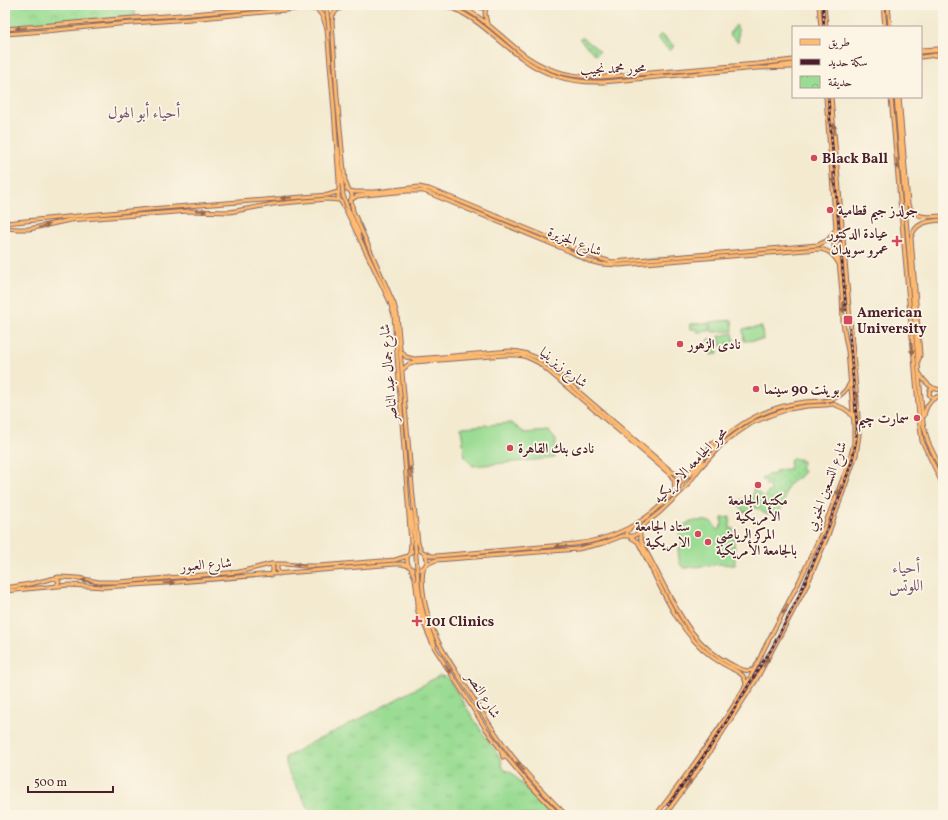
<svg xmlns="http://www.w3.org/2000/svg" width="948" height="820" font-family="Vollkorn,Amiri,serif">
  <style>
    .grass { fill: url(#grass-tufts); stroke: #727e5f }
    .park { fill: url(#park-crowns); stroke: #727e5f }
    .garden { fill: url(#garden-dots); stroke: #727e5f }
    .pitch { fill: #9adc93; stroke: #727e5f }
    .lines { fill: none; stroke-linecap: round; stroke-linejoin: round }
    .major-casing { stroke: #856665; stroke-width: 5 }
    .major { stroke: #febb71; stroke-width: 3 }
    .rail-casing { stroke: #4a1f2b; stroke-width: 2.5 }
    .rail { stroke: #fcf5e5; stroke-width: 1; stroke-dasharray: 3; stroke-linecap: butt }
    .major-bridge-casing { stroke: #856665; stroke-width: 5; stroke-linecap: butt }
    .major-bridge { stroke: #febb71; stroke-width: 3 }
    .oneway { fill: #9b654a }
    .poi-dot { fill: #d1495b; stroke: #fcf5e5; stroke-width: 1.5 }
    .labels { text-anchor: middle; stroke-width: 3.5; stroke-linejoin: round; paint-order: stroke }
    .street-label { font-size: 14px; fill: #4a1f2b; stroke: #fcf5e5 }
    .poi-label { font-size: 14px; font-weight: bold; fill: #4a1f2b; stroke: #fcf5e5; text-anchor: start }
    .quarter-label { font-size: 16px; fill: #755372; stroke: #fcf5e5 }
  </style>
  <defs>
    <pattern id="grass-tufts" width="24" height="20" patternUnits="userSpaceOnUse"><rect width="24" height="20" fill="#9adc93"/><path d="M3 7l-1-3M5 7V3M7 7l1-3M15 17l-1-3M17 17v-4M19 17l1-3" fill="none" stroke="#86bc7f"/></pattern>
    <pattern id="park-crowns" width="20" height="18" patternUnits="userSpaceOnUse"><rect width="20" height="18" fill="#9adc93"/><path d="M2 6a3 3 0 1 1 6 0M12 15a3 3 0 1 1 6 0" fill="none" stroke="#86bc7f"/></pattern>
    <pattern id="garden-dots" width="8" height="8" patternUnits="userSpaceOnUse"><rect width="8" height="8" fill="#9adc93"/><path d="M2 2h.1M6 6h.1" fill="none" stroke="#86bc7f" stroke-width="1.8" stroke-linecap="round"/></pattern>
  </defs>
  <rect width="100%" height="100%" fill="#fcf5e5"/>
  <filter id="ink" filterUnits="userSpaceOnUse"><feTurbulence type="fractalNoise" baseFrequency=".025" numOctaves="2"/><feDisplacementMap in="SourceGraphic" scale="8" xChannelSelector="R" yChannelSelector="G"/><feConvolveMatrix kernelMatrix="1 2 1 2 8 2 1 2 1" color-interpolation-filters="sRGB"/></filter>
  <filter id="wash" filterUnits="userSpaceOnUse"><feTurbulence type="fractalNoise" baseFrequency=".012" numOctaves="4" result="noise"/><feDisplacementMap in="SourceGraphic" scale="16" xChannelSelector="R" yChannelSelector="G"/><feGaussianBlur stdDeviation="0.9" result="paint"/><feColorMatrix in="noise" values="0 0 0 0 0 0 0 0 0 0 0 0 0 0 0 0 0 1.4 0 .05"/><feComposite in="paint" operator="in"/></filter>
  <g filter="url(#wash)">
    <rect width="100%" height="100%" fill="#f3ead0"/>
    <path class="grass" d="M439,676L446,677L449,680L482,732L500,758L502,763L501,765L506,771H508L512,773L533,797L551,815H313L290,776L286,764V759L287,757L309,744L360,719Z"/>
    <path class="park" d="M5,5H134L135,16L5,28Z
      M734,253L735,255L641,262V261Z
      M732,320L733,331L713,332L711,331L710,322Z"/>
    <path class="garden" d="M736,25C739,29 739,37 738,42L729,34Z
      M661,35L674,46L670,51L657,39Z
      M582,37L600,51L596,55L579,39Z
      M792,459H800V461H803V463L800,467L801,469L804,471C801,478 792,480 788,486C782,496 789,512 771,514C763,514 763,513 758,508C751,508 749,512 743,512L741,507H739L738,500H743V499L753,498V488L765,498L767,496L766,495L769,491L771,492L772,490L769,487L770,486L768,485L766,487L765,486L767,483L762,479L766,475L775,474V471L785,469L787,470L790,466L789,462Z"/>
    <path class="pitch" d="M709,323V331L697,332V329H691L690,324Z
      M762,327L763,340L744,341L743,329Z
      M733,333L735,344L729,346L728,342V346L721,347L719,336Z
      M715,338L718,353L711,355L708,340Z
      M511,423L525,433L548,431L556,440L555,458L473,466L465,457L461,428L463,427Z
      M730,517V529L733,528L735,565H731L722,564L684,568C678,565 679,555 678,549H680V546H682C682,540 678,536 680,530C683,521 704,518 712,523C715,525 716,528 717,530L721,529L720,526H722V518Z"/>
  </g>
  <g filter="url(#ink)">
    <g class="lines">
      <g class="major-casing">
        <path id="major" d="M316,5C319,20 336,20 338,5
          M444,5C476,15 495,39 522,58C545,76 573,83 603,82L757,68L793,67
          M457,5C481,15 499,35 519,51C543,71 572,78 602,77L757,64L793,60
          M479,5L480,7L482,8L485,5
          M486,5L485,14L487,24
          M819,5L821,27
          M824,5L826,27
          M883,5L885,27
          M888,5L890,27
          M466,6L475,5
          M337,10L348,5
          M321,14L324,20L327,29L334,111L339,181V192
          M333,14L332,22L337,97L345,181L348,189
          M5,29L120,19L181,15L297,5
          M5,34L46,31L118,24L191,19L306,8L318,10
          M921,50L937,49
          M921,52L943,50
          M921,57L943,54
          M770,67L793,64
          M891,97L920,427L922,441L943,485
          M896,97L923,423L928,442L943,473
          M899,97L908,204C916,220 928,217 943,216
          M338,148L342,184
          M338 196a7 7 0 1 1 14 0a7 7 0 1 1-14 0Z
          M350,191L355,192H375L419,187L429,189L457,200L598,258L612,262L818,245L828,240L836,229
          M352,199L357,196L376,194L408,191H424L569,251L589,261L601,264L620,265L819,249C829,250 834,255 839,264
          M351,200L353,211L394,304L397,315L413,497L418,543L422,552
          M341,202L346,210L390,302L394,315L411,543L410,554
          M348,209L359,233
          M5,223L150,209L328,195L338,192
          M5,228L18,229H29L70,220L189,211L230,212L273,204L327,199L339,200
          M833,234L834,245L836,258
          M402,352L406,357L414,359L442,357L510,351C523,351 533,355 544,362L672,472L681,475L688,474
          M919,359L920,355L911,238C915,222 928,221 943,220
          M402,370L409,364L414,362L505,355H516L524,356L533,360L539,363L670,474L674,480L675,490
          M920,374C925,383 932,390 943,390
          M933,388L930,390L929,394L931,397L934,398
          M924,416C926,405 932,397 943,395
          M709,449L713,442
          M690,475L701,463L703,459
          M411,512L415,544
          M633,526H637L640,528C640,532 639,535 641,540C646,553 655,567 661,580C680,616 694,646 732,665C740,669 747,673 755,669
          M630,528L627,532V535L638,542C659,581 675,630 712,657C718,661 724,665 731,668C735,671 740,672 743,676C745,679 746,682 746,685
          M407 560a10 10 0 1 1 20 0a10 10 0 1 1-20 0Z
          M423,552L432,556H436L575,544C612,540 646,523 670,496C675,492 678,486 682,482C699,462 716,441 738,427C758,413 781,405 805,402C815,401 827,402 835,398C842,395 847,390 850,383
          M279,564L277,566V569L279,574
          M425,566L429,563L436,560L578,549L604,543L622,536H634L638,533L646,523L660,512L685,488L700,468L721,445L737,433L752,423L771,415L789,409L807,406L826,405L833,404L843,408L849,412L853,417
          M424,567C421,575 422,583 423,591C428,634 448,659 470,693C486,719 502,745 522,768C536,785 551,800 566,815
          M411,568L415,578L418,603L421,616L427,631L434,647L486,729L503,753L530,785L559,815
          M271,575C274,571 274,568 271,564
          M55,578L58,580L59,582L56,586
          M418,581C420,607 425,622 435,645
          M5,588L30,584L59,577L78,578L99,582H119L239,572L271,564H285L305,566H319L395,560L408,556
          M5,591L69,585L104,587L166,583L395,564H402L409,566
          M418,603L417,606V608L421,622
          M501,750L503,757
          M656,815C678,787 699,758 719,728C736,703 752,677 764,649L799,582L823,530L849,463L854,443V424L848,351L845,336L843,322L842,293L836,229L826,97
          M665,815L698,770L755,682L807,585L827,538L856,455L859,435L857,401L831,97"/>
      </g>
      <use href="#major" class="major"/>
      <g class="rail-casing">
        <path id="rail" d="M823,5L824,27
          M828,97L846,310
          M668,805L701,760L720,732L762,663L771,650L798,598L828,528L840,496L852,461L856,441L857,425L849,329"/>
      </g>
      <use href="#rail" class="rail"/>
      <g class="major-bridge-casing">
        <path id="major-bridge" d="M326,5L329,29
          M342,184L343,195L348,209
          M415,544L418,581"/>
      </g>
      <use href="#major-bridge" class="major-bridge"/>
    </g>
    <defs><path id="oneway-solid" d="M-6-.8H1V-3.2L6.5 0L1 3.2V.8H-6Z"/></defs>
    <g class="oneway">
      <use href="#oneway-solid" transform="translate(21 28) rotate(176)"/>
      <use href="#oneway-solid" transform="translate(834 129) rotate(-95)"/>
      <use href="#oneway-solid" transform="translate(897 164) rotate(85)"/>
      <use href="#oneway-solid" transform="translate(833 178) rotate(86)"/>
      <use href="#oneway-solid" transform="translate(286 198) rotate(175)"/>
      <use href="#oneway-solid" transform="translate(201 211) rotate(2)"/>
      <use href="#oneway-solid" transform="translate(44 226) rotate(-15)"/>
      <use href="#oneway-solid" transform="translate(843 307) rotate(89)"/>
      <use href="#oneway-solid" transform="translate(912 349) rotate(85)"/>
      <use href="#oneway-solid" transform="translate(857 398) rotate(-95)"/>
      <use href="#oneway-solid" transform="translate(411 472) rotate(-95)"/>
      <use href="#oneway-solid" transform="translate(839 490) rotate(111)"/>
      <use href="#oneway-solid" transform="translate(561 546) rotate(175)"/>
      <use href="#oneway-solid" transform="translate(300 565) rotate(-174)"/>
      <use href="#oneway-solid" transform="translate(87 581) rotate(-168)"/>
      <use href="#oneway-solid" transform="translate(169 583) rotate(-5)"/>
      <use href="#oneway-solid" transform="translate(785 609) rotate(117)"/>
      <use href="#oneway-solid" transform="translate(766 662) rotate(-62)"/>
      <use href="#oneway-solid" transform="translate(448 669) rotate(58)"/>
      <use href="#oneway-solid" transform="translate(520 766) rotate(-129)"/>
      <use href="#oneway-solid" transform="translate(688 784) rotate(-55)"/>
    </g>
  </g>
  <g class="poi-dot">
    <circle cx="814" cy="158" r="4"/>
    <circle cx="830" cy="210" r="4"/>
    <path d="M895 235h4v4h4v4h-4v4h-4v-4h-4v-4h4z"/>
    <rect x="843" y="315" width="10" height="10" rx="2"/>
    <circle cx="680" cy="344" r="4"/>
    <circle cx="756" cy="389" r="4"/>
    <circle cx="917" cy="418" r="4"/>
    <circle cx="510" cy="448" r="4"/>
    <circle cx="758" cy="485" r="4"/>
    <circle cx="698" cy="534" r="4"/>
    <circle cx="708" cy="542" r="4"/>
    <path d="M415 615h4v4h4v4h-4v4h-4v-4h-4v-4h4z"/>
  </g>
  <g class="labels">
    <g class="street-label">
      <text transform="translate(613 68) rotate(-2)" y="5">محور محمد نجيب</text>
      <text transform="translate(575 241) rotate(22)" y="5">شارع الجزيرة</text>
      <text transform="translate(564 367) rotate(38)" y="5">شارع زيزينيا</text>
      <text transform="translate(388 373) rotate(-95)" y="5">شارع جمال عبد الناصر</text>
      <text transform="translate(690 465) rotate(-46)" y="5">محور الجامعه الامريكيه</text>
      <text transform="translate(826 486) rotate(-70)" y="5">شارع التسعين الجنوبي</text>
      <text transform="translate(206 564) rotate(-5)" y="5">شارع العبور</text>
      <text transform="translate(484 695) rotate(58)" y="5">شارع النصر</text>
    </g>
    <g class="poi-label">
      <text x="822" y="163">Black Ball</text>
      <text x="838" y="215">جولدز جيم قطامية</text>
      <text x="888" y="238" text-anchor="end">عيادة الدكتور<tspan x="888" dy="16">عمرو سويدان</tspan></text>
      <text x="857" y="317">American<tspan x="857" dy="16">University</tspan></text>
      <text x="688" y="349">نادى الزهور</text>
      <text x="764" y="394">بوينت 90 سينما</text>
      <text x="909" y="423" text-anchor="end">سمارت چيم</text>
      <text x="518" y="453">نادى بنك القاهرة</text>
      <text x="758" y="505" text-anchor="middle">مكتبة الجامعة<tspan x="758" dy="16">الأمريكية</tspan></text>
      <text x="690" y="531" text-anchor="end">ستاد الجامعة<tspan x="690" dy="16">الامريكية</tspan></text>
      <text x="716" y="539">المركز الرياضي<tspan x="716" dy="16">بالجامعة الأمريكية</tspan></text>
      <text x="426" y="626">101 Clinics</text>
    </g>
    <g class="quarter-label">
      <text x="144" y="118">أحياء أبو الهول</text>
      <text x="906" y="573">أحياء<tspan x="906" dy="18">اللوتس</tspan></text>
    </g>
  </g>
  <rect width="948" height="820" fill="none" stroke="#fcf5e5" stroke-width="20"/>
  <rect x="792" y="26" width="130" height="72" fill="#fcf5e5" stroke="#b59f9b"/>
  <rect x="800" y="39" width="20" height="6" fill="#febb71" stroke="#b59f9b"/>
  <text x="828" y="46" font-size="12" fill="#4a1f2b">طريق</text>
  <rect x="800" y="59" width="20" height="6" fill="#4a1f2b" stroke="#b59f9b"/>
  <text x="828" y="66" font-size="12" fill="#4a1f2b">سكة حديد</text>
  <rect x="800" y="76" width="20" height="12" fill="url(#park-crowns)" stroke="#b59f9b"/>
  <text x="828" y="86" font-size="12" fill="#4a1f2b">حديقة</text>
  <path d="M28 786v6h85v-6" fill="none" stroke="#4a1f2b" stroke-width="2"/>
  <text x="34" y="786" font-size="12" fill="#4a1f2b" stroke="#fcf5e5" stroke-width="3" paint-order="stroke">500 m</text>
</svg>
